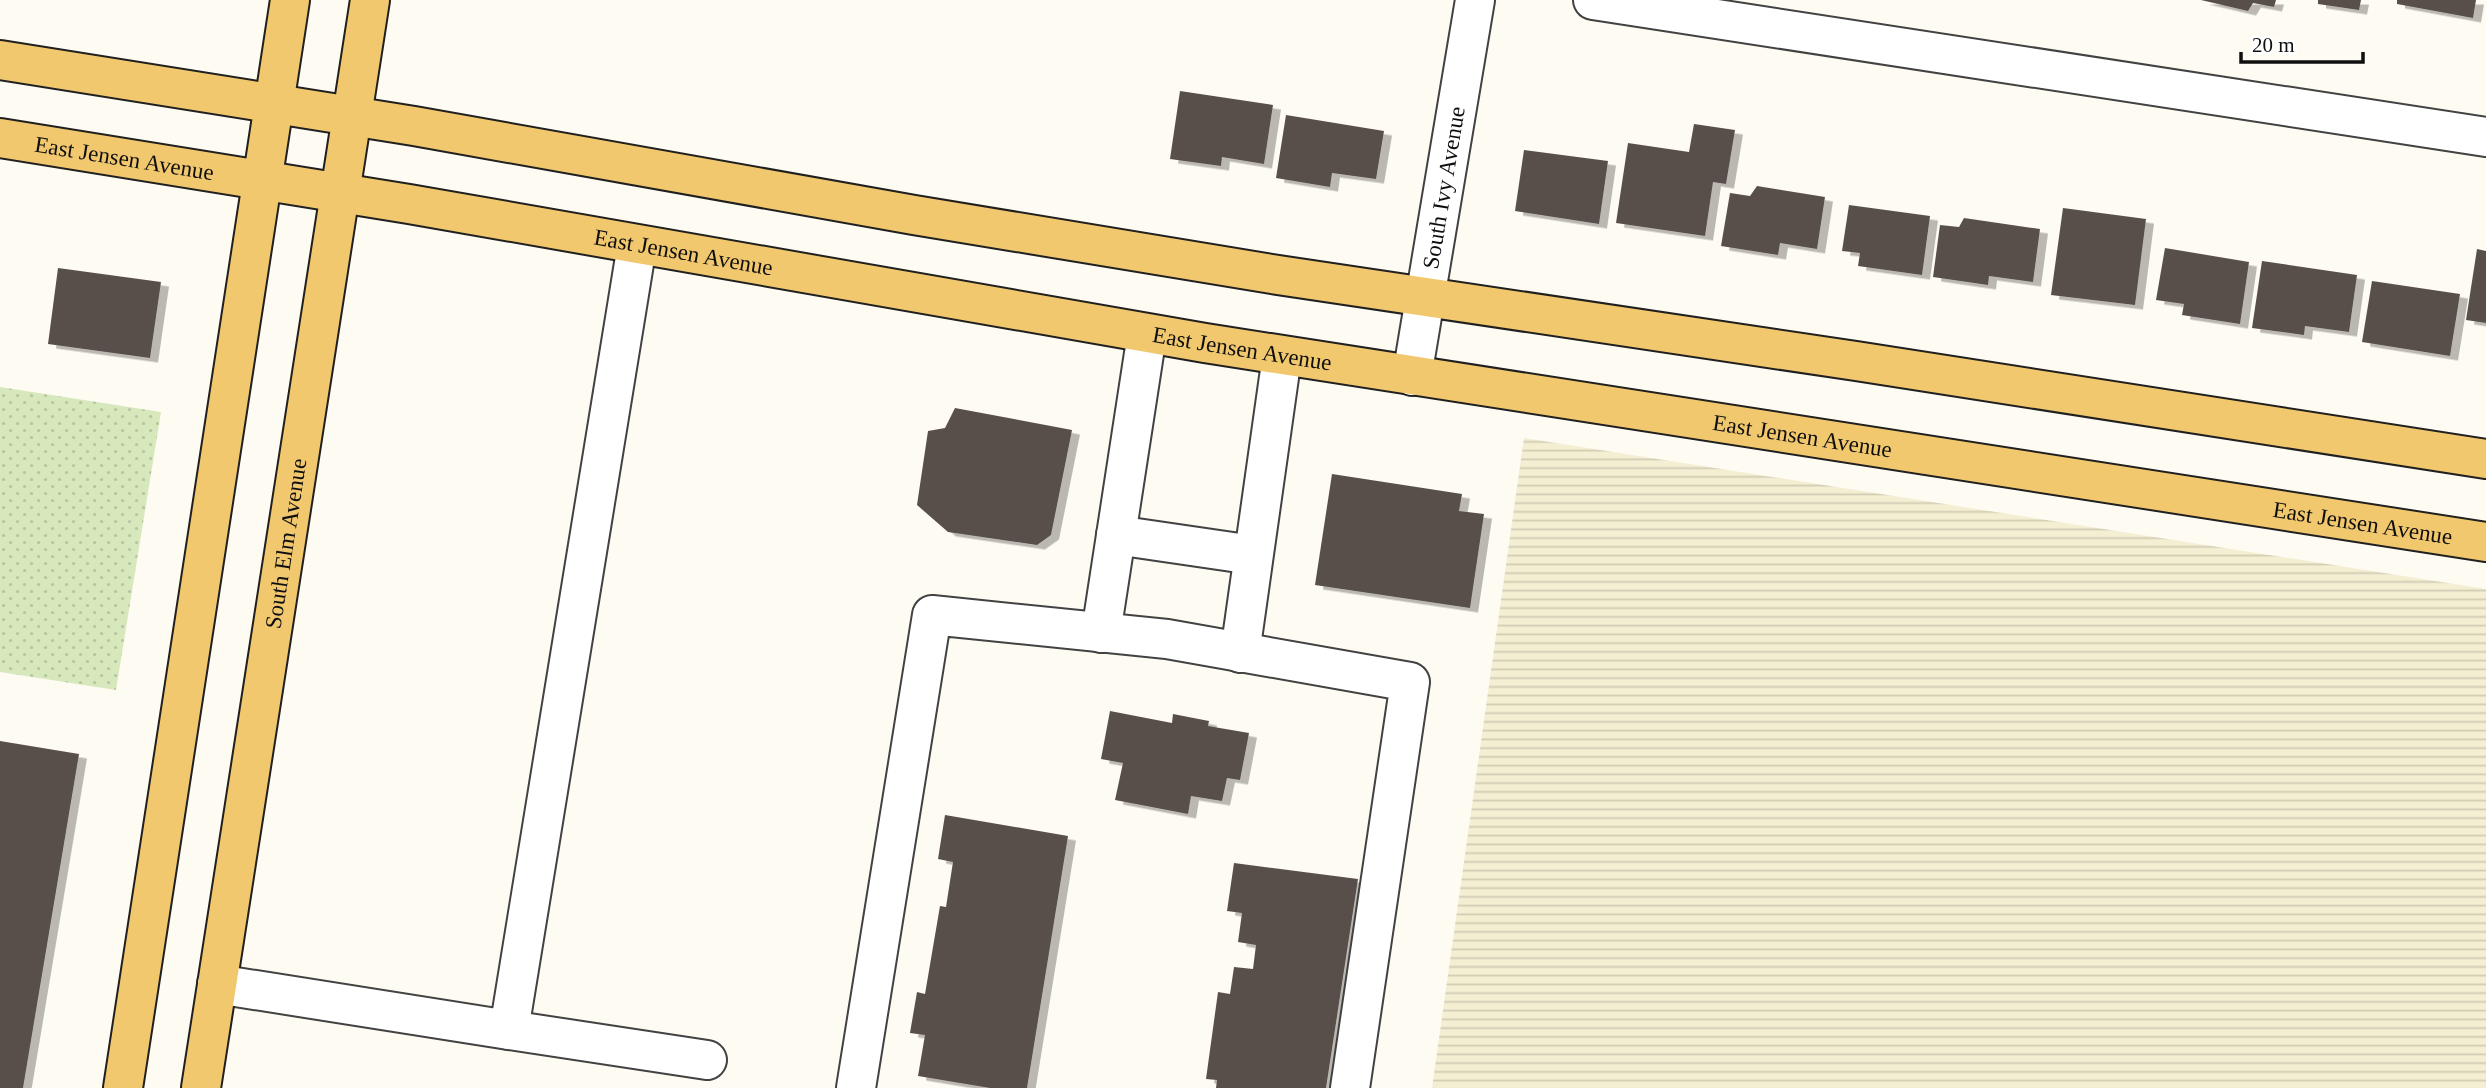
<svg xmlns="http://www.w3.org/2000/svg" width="2486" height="1088" font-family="Georgia,serif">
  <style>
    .farmland { fill: url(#farmland-rules) }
    .grass { fill: url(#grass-dots) }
    .building { fill: #58504c; filter: url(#shadow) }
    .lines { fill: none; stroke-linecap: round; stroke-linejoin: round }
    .minor-casing { stroke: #424242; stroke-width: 42 }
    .major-casing { stroke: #202020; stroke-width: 42 }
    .minor { stroke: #fff; stroke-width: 38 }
    .major { stroke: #f2c86f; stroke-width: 38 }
    .labels { text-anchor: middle; stroke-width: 7; stroke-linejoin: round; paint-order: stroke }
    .street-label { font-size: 23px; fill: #0f0f0f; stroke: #fff }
  </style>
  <defs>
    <pattern id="farmland-rules" width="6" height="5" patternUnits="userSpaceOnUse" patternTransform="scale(1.75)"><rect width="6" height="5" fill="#f4eed3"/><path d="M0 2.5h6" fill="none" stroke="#d0cbb4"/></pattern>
    <pattern id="grass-dots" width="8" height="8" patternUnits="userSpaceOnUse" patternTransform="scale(1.75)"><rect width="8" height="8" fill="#d7e8bd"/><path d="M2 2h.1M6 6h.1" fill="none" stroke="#b7c6a1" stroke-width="1.8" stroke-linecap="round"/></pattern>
    <filter id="shadow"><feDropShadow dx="8" dy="4.5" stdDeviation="0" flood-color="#0004"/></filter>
  </defs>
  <rect width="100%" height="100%" fill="#fefbf2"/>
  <path class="farmland" d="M1524,438L2486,589V1088H1432Z"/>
  <path class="grass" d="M0,387L161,412L116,690L0,672Z"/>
  <path class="building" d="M2201,0H2276L2274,7L2253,3L2248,11Z
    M2318,0H2361L2359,10L2318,4Z
    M2397,0H2476L2473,18L2397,4Z
    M1180,91L1273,105L1264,164L1222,157L1221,166L1170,159Z
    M1286,115L1384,131L1376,179L1332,173L1330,187L1276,178Z
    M1694,124L1735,130L1726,184L1713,182L1705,236L1616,223L1628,143L1689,152Z
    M1524,150L1608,161L1599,224L1515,211Z
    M1757,186L1825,197L1817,249L1780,243L1778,255L1721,246L1730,193L1750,196Z
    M1849,205L1930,216L1922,275L1858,266L1860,253L1842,251Z
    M2063,208L2146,219L2135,305L2051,295Z
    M1964,218L2040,229L2033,282L1989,276L1988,285L1933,277L1940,225L1959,227Z
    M2165,248L2249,262L2240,324L2182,315L2184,304L2156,300Z
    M2477,249L2486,251V323L2466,320Z
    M2262,261L2357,275L2349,332L2305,326L2304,335L2252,328Z
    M58,268L161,282L150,358L48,344Z
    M2372,281L2460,294L2450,356L2362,342Z
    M955,408L1072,430L1051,535L1037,545L948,532L917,505L928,431L945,428Z
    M1332,474L1462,494L1459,511L1484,514L1470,608L1315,585Z
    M1110,711L1172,723L1173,714L1209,721L1208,726L1249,733L1240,780L1227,778L1222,801L1191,796L1188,814L1115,800L1123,763L1101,759Z
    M0,741L79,754L23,1088H0Z
    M945,815L1068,836L1027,1088H990L918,1076L925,1035L910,1033L917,992L925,994L940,906L946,907L953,862L938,859Z
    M1234,863L1358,879L1326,1088H1216L1217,1080L1206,1079L1218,992L1230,994L1234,967L1253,969L1256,945L1238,942L1242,913L1227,911Z"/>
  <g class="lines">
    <g class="minor-casing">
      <g id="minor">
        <path d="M1593,0L2486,137"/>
        <path id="s1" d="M1412,376L1475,0"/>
        <path d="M1116,535L1253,555"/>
        <path d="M1101,633L1147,334"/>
        <path d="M1240,653L1282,356"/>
        <path d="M217,984L509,1030L637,245"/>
        <path d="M509,1030L707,1060"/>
        <path d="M856,1088L932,615L1167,639L1410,682L1350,1088"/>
      </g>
    </g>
    <g class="major-casing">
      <g id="major">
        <path d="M0,60L414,126L914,215L1278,275L1856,361L2486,459"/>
        <path id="s2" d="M0,138L409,204L1205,343L2486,542"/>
        <path d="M123,1088L290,0"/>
        <path id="s3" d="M201,1088L370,0"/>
      </g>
    </g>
    <use href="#minor" class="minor"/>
    <use href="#major" class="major"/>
  </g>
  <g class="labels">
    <g class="street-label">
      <text dy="8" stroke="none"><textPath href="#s2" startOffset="126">East Jensen Avenue</textPath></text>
      <text dy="8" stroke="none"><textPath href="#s1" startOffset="191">South Ivy Avenue</textPath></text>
      <text dy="8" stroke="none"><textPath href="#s2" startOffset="693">East Jensen Avenue</textPath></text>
      <text dy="8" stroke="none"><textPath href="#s2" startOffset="1260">East Jensen Avenue</textPath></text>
      <text dy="8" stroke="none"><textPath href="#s2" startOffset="1827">East Jensen Avenue</textPath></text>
      <text dy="8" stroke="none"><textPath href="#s2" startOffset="2394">East Jensen Avenue</textPath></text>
      <text dy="8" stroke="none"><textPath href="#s3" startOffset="551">South Elm Avenue</textPath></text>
    </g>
  </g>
  <path d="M2241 52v10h122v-10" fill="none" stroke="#0f0f0f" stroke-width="3.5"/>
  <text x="2252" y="52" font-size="21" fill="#0f0f0f" stroke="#ffffff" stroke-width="5" paint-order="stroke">20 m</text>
</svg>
